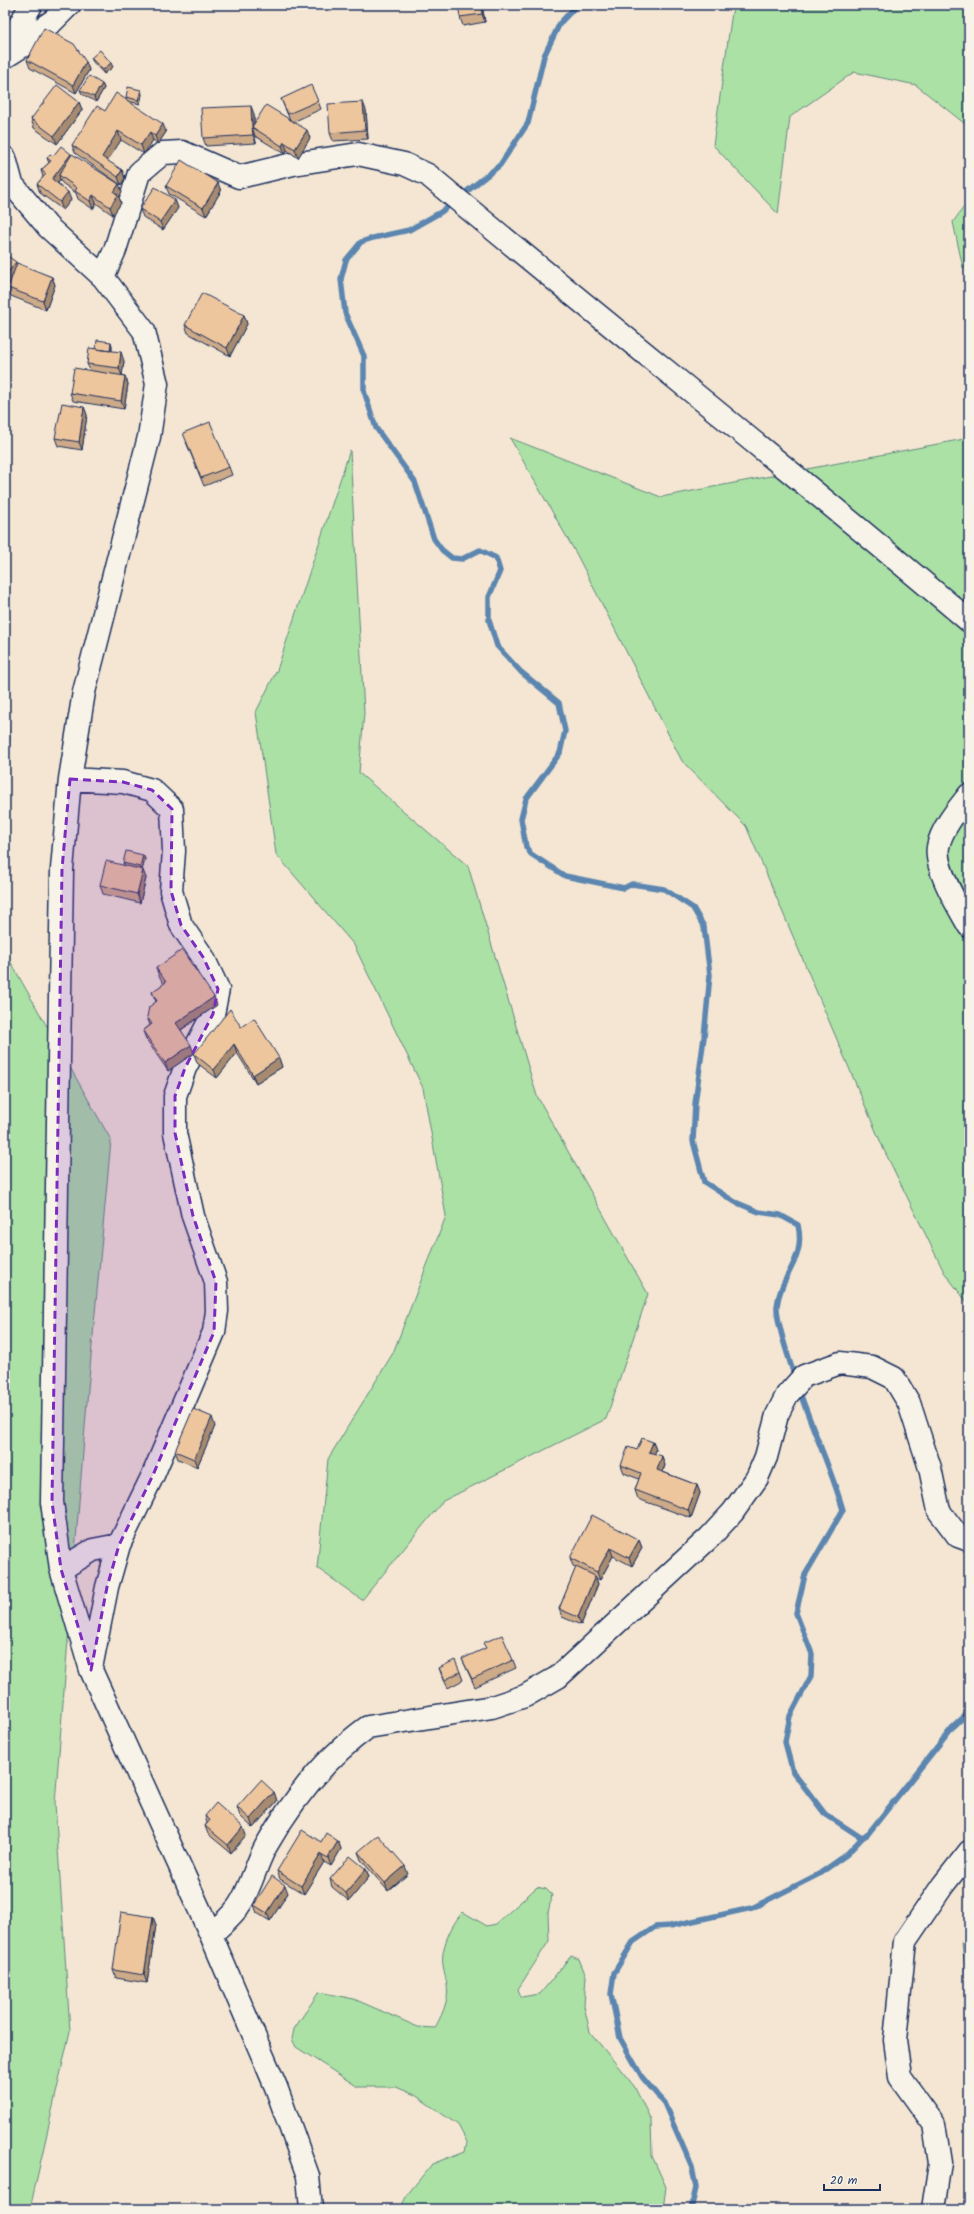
<svg xmlns="http://www.w3.org/2000/svg" width="974" height="2214" font-family="Kalam,sans-serif">
  <style>
    .green { fill: #abe1a4; stroke: #638881 }
    .lines { fill: none; stroke-linecap: round; stroke-linejoin: round }
    .stream { stroke: #5c86b0; stroke-width: 5.5 }
    .minor-casing { stroke: #1b2f5e; stroke-width: 25 }
    .minor { stroke: #f7f3e8; stroke-width: 22 }
    .wall { fill: #cdaa88; stroke: #1b2f5e }
    .shaded-wall { fill: #a78b6f; stroke: #1b2f5e }
    .building { fill: #eec69e; stroke: #1b2f5e }
    .marked { fill: #7b2cbf; fill-opacity: 0.2; stroke: #7b2cbf; stroke-width: 3; stroke-dasharray: 8 5; stroke-linejoin: round }
  </style>
  <rect width="100%" height="100%" fill="#f4e6d2"/>
  <filter id="ink" filterUnits="userSpaceOnUse"><feTurbulence type="fractalNoise" baseFrequency=".025" numOctaves="2"/><feDisplacementMap in="SourceGraphic" scale="8" xChannelSelector="R" yChannelSelector="G"/><feConvolveMatrix kernelMatrix="1 2 1 2 8 2 1 2 1" color-interpolation-filters="sRGB"/></filter>
  <g filter="url(#ink)">
    <path class="green" d="M737,5H969V127L916,85L854,72L790,117L778,214L713,145L732,12Z
      M969,200V262L963,268L953,222Z
      M510,438L661,497L969,438V1305L944,1272L884,1150L746,826L682,761L577,555Z
      M350,450L364,713L359,773L468,866L537,1096L648,1294L606,1419L443,1501L362,1600L317,1568L328,1459L393,1353L446,1216L423,1088L354,945L276,854L256,712L277,670Z
      M5,711L10,738L5,790Z
      M5,952L111,1140L88,1389L55,1803L70,2031L30,2209H5Z
      M537,1887L546,1889L552,1895L548,1913L549,1941L518,1989L521,1997L540,1994L571,1956L579,1959L586,1976L584,2006L590,2032L634,2086L651,2120L652,2156L666,2187L663,2209H400L407,2195L432,2164L465,2151L467,2142L458,2125L415,2095L396,2087H358L296,2047L292,2039L294,2029L319,1992L354,1999L418,2027L435,2028C439,2020 444,2011 446,2002C450,1990 445,1978 443,1965C440,1949 452,1923 463,1912L487,1926L496,1924Z
      M969,1931V1988L967,1986L962,1943Z"/>
    <g class="lines">
      <path class="stream" d="M461,196L500,165L528,123L544,56L560,23L577,5
        M454,202L441,212L409,230L373,238L361,242L346,260L341,279L345,313L364,356V391L376,428L415,482L434,539L442,550L452,558L462,559L480,550L496,558L500,571L489,597V620L497,646L521,672L559,703L565,731L560,753L526,799L521,819L526,847L531,854L565,876L624,888L632,884L664,889L693,908L704,927L710,975L704,1037L695,1104L693,1141L704,1182L735,1202L759,1212L780,1215L798,1225C806,1261 781,1273 777,1306C776,1323 790,1361 795,1378
        M799,1390C813,1431 831,1468 843,1510L805,1575L796,1613L812,1654L811,1676L790,1716L785,1742L793,1772L825,1814L862,1838
        M691,2209L696,2188L692,2167L664,2103L642,2077L620,2038L611,1994L614,1973L633,1942L655,1927L670,1926L752,1908L819,1874L846,1855L862,1838L867,1835L952,1728L969,1712"/>
      <g class="minor-casing">
        <path id="minor" d="M5,51L31,5
          M5,57L32,40L41,29L53,21L69,5
          M5,158L12,184L48,227L103,277L144,331L157,384L149,437L84,692L70,779L62,869L52,1502L61,1569L91,1670L211,1935L276,2087L308,2176L311,2209
          M103,277L115,250L139,173L163,153L182,152L239,177L293,164L358,154L404,164L428,175C607,325 791,469 969,621
          M70,779L123,782L152,790L172,809L174,851L171,891L181,925L203,957L218,989L213,1014L185,1068L175,1096V1133L193,1216L216,1282L217,1311L214,1332L153,1475L119,1545L107,1587L91,1668
          M969,795C958,809 941,829 938,847C934,868 959,908 969,926
          M61,1569L93,1550L119,1545
          M211,1935C220,1925 233,1916 240,1904C251,1887 256,1864 266,1846C292,1800 325,1758 368,1727L492,1707L525,1696L558,1677L710,1537L733,1512L757,1478L766,1457L777,1415L787,1395L804,1376L840,1363L872,1367L894,1378L909,1403L930,1468L939,1511L958,1536L969,1540
          M933,2209L940,2163L934,2124L900,2077L895,2040L905,1941L943,1885L969,1852"/>
      </g>
      <use href="#minor" class="minor"/>
    </g>
    <path class="wall" d="M482,5L485,22L463,26L460,17Z
      M91,58L113,67L104,74L93,62Z
      M27,60L86,62L89,70L76,93L30,68Z
      M102,84L104,88L96,102L82,94L80,90Z
      M142,94L140,104L127,101L126,97Z
      M281,99L318,101L321,109L293,122L310,138L298,158L287,150L285,154L255,136L256,143L206,146L203,138L254,114V123L290,120Z
      M79,102L82,110L57,144L34,128L31,119Z
      M366,110L368,139L333,141L330,133Z
      M105,111L166,132L158,144L153,140L144,154L121,140L107,161L122,170L125,178L121,185L75,153L72,145Z
      M72,155L122,192L119,197L121,203L113,215L96,203L93,209L78,199L76,193L62,183L60,180L58,183L71,200L63,210L40,193L37,184L43,177L41,170L49,163L47,158L53,156Z
      M166,186L221,191L206,216L169,194Z
      M175,200L178,208L163,230L143,217L140,209Z
      M17,265L52,277L55,285L46,310L11,296L8,288L11,281L5,289Z
      M244,315L247,324L230,356L188,333L185,325Z
      M111,342L112,346V351L124,361L122,375L125,376L128,384L124,409L73,401L70,393L90,370L87,364L96,349Z
      M84,407L87,415L82,450L58,446L55,438Z
      M186,442L229,467L232,475L204,486Z
      M143,855L145,859L142,870L146,878L140,903L103,894L100,885L124,865L123,863Z
      M156,968L217,1005L181,1030L194,1053L168,1071L146,1039L143,1031L150,1025L147,1017L156,1002L152,992L164,984L159,976Z
      M241,1027L279,1058L282,1067L256,1083L237,1053L217,1078L197,1063L194,1054Z
      M215,1426L197,1467L178,1459L175,1451Z
      M653,1442L656,1450L654,1454L665,1465L663,1472L697,1485L700,1493L691,1518L638,1499L635,1490L639,1479L624,1473L621,1465L637,1450Z
      M639,1540L642,1548L632,1566L613,1556L600,1580L596,1578L598,1584L581,1625L562,1617L559,1609L576,1568L573,1566L570,1558Z
      M462,1659L513,1660L516,1668L475,1687Z
      M439,1668L460,1672L463,1680L448,1688L442,1676Z
      M274,1792L277,1801L253,1828L240,1816L237,1807Z
      M205,1816L246,1835L231,1853L208,1834L205,1826L207,1823Z
      M338,1841L341,1849L331,1866L324,1862L304,1894L280,1879L277,1871L321,1842Z
      M358,1852L408,1874L388,1891L361,1860Z
      M366,1869L369,1877L349,1901L332,1887L330,1879Z
      M288,1893L270,1921L257,1913L254,1905Z
      M153,1917L156,1925L147,1983L116,1978L113,1970Z"/>
    <path class="shaded-wall" d="M481,5H482L485,22L482,14Z
      M86,62L89,70L76,93L73,85Z
      M111,63L113,67L104,74L103,70Z
      M102,84L104,88L96,102L94,97Z
      M141,90L142,94L140,104L138,100Z
      M79,102L82,110L57,144L54,136Z
      M363,102L366,110L368,139L365,130Z
      M251,106L254,114V129L252,127Z
      M163,124L166,132L158,144L155,136Z
      M252,127L255,136L256,143L253,135Z
      M307,130L310,138L298,158L295,149Z
      M118,131L121,140L105,165L102,157Z
      M150,132L153,140L144,154L141,145Z
      M284,142L287,150L285,154L282,146Z
      M71,154L74,162L59,175L60,180L55,187L52,179Z
      M122,170L125,178L121,185L118,177Z
      M218,183L221,191L206,216L203,208Z
      M119,184L122,192L119,197L121,203L113,215L110,207L114,192Z
      M68,192L71,200L63,210L60,202Z
      M93,195L96,203L93,209L90,201Z
      M175,200L178,208L163,230L160,222Z
      M16,262L19,270L5,289V276Z
      M52,277L55,285L46,310L43,301Z
      M244,315L247,324L230,356L227,348Z
      M111,342L112,346L111,357L109,353Z
      M121,352L124,361L122,376L119,368Z
      M125,376L128,384L124,409L121,401Z
      M84,407L87,415L82,450L79,442Z
      M143,855L145,859L142,871L140,867Z
      M143,870L146,878L140,903L137,894Z
      M214,997L217,1005L179,1031L176,1023Z
      M234,1044L237,1053L217,1078L214,1070Z
      M191,1045L194,1053L168,1071L165,1063Z
      M279,1058L282,1067L256,1083L253,1075Z
      M212,1417L215,1426L197,1467L194,1459Z
      M653,1442L656,1450L652,1460L649,1452Z
      M662,1456L665,1465L660,1478L657,1470Z
      M697,1485L700,1493L691,1518L688,1510Z
      M639,1540L642,1548L632,1566L629,1558Z
      M610,1548L613,1556L600,1580L597,1572Z
      M595,1576L598,1584L581,1625L578,1617Z
      M274,1792L277,1801L253,1828L250,1819Z
      M243,1827L246,1835L231,1853L228,1845Z
      M338,1841L341,1849L331,1866L328,1858Z
      M321,1854L324,1862L304,1894L301,1886Z
      M405,1866L408,1874L388,1891L385,1883Z
      M366,1869L369,1877L349,1901L346,1893Z
      M285,1885L288,1893L270,1921L267,1913Z
      M153,1917L156,1925L147,1983L144,1975Z"/>
    <path class="building" d="M458,5H481L482,14L460,17Z
      M44,28L74,44L86,62L73,85L27,60Z
      M100,50L111,63L103,70L91,58Z
      M89,76L102,84L94,97L80,90Z
      M57,85L79,102L54,136L31,119Z
      M311,85L318,101L288,114L281,99Z
      M128,87L141,90L138,100L126,97Z
      M116,93L163,124L155,136L150,132L141,145L118,131L102,157L122,170L118,177L72,145L97,106L105,111Z
      M363,102L365,130L330,133L328,104Z
      M266,105L307,130L295,149L284,142L282,146L252,127L253,135L203,138L201,108L251,106L252,127Z
      M61,146L71,154L52,179L68,192L60,202L37,184L46,174L41,170L51,161L47,158L50,154L53,156Z
      M72,154L119,184L114,192L118,195L110,207L93,195L90,201L75,191L77,188L59,175Z
      M181,160L218,183L203,208L166,186Z
      M155,187L175,200L160,222L140,209Z
      M5,254L16,262L5,276Z
      M17,263L52,277L43,301L8,288Z
      M202,293L244,315L227,348L185,325Z
      M97,340L111,342L110,351L96,349Z
      M89,348L121,352L119,368L87,364Z
      M74,368L125,376L121,401L70,393Z
      M62,403L84,407L79,442L55,438Z
      M210,422L229,467L201,478L183,433Z
      M126,851L143,855L140,867L123,863Z
      M106,861L143,870L137,894L100,885Z
      M182,950L214,997L176,1023L191,1045L165,1063L143,1031L152,1024L147,1017L149,1007L157,1001L152,992L166,982L156,968Z
      M230,1009L241,1027L254,1018L279,1058L253,1075L234,1044L214,1070L194,1054Z
      M193,1409L212,1417L194,1459L175,1451Z
      M642,1438L653,1442L649,1452L662,1456L657,1470L697,1485L688,1510L635,1490L641,1473L621,1465L628,1447L637,1450Z
      M592,1515L639,1540L629,1558L610,1548L597,1572L570,1558Z
      M576,1567L595,1576L578,1617L559,1609Z
      M502,1635L513,1660L472,1679L462,1659L486,1648L483,1643Z
      M455,1660L460,1672L445,1680L439,1668Z
      M261,1780L274,1792L250,1819L237,1807Z
      M216,1803L243,1827L228,1845L205,1826L210,1820L205,1816Z
      M302,1830L321,1842L326,1833L338,1841L328,1858L321,1854L301,1886L277,1871Z
      M378,1835L405,1866L385,1883L358,1852Z
      M350,1856L366,1869L346,1893L330,1879Z
      M272,1876L285,1885L267,1913L254,1905Z
      M121,1912L153,1917L144,1975L113,1970Z"/>
  </g>
  <path class="marked" d="M70,779L123,782L152,790L172,809L171,891L181,925L203,957L218,989L213,1014L185,1068L175,1096V1133L193,1216L216,1282L214,1332L153,1475L119,1545L107,1587L91,1670L61,1569L52,1502L62,869Z"/>
  <rect width="974" height="2214" fill="none" stroke="#f7f3e8" stroke-width="20"/>
  <rect x="10" y="10" width="954" height="2194" fill="none" stroke="#1b2f5e" stroke-width="1.5" filter="url(#ink)"/>
  <path d="M824 2184v6h56v-6" fill="none" stroke="#1b2f5e" stroke-width="2"/>
  <text x="830" y="2184" font-size="12" fill="#1b2f5e" stroke="#f7f3e8" stroke-width="3" paint-order="stroke">20 m</text>
</svg>
